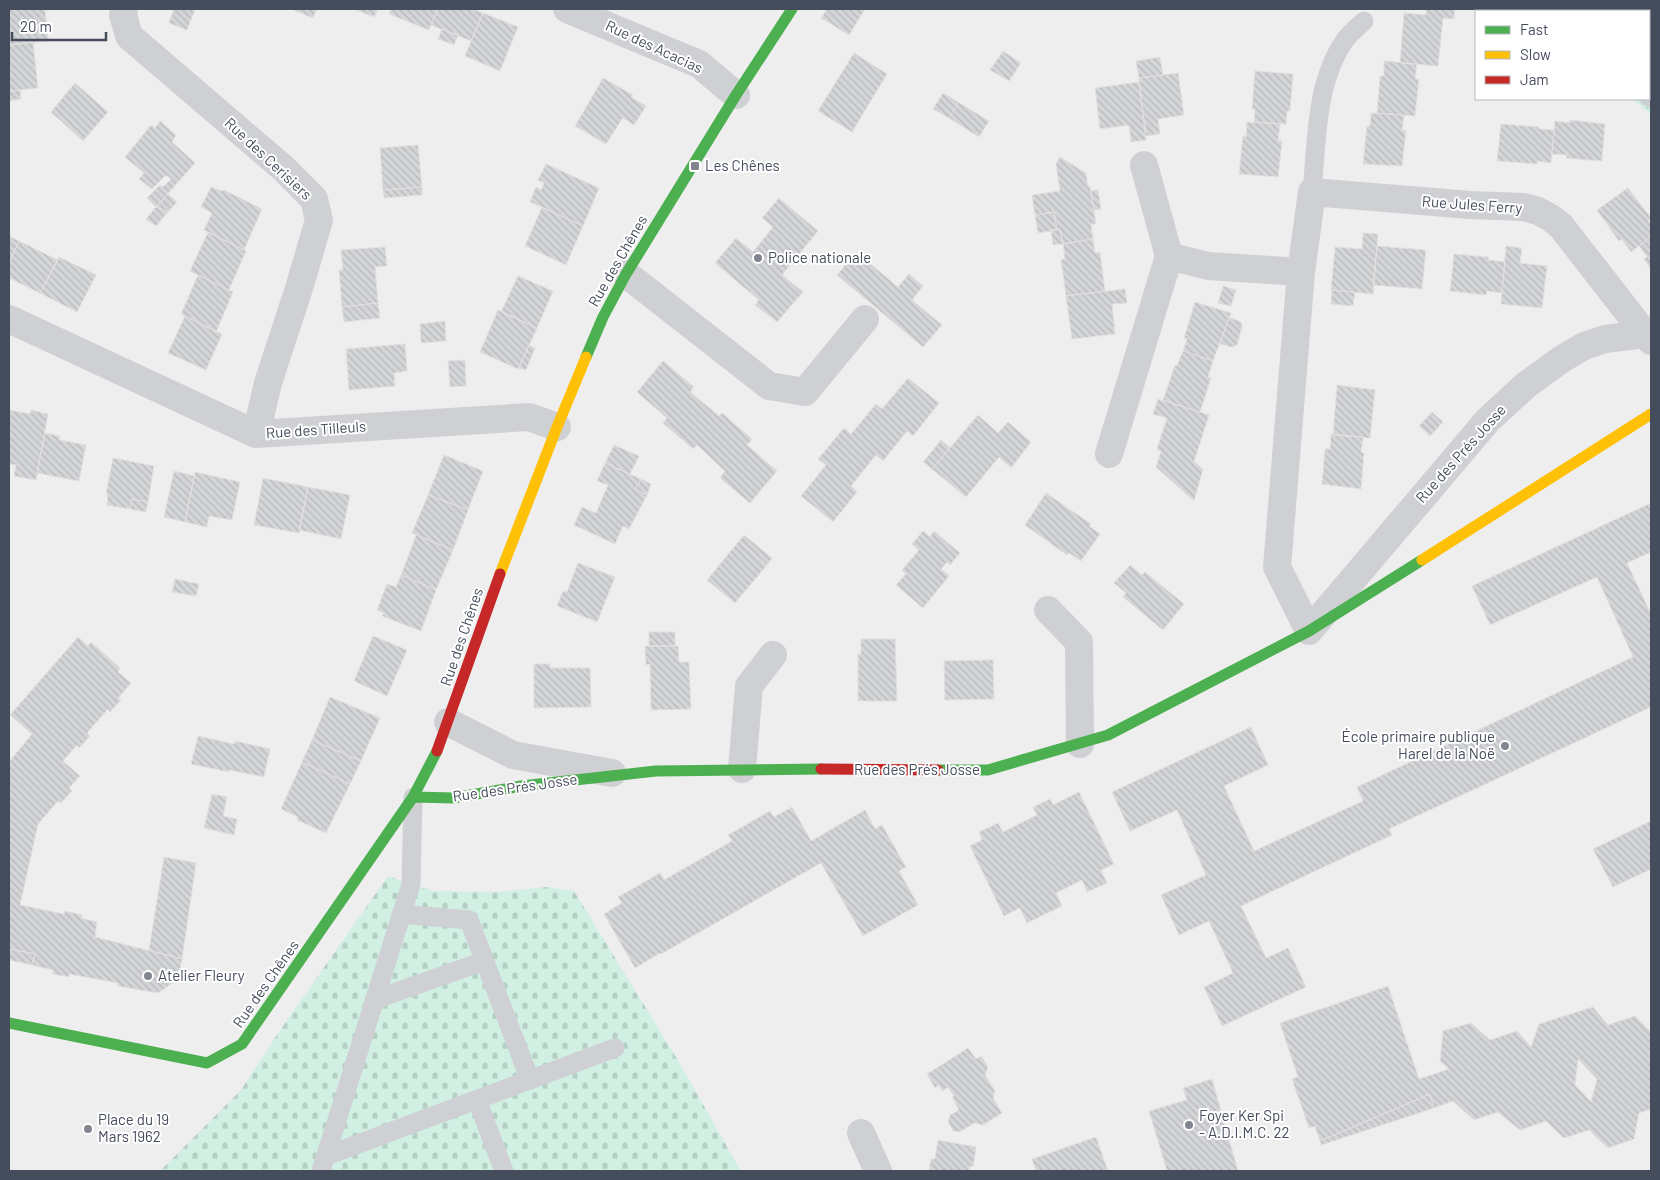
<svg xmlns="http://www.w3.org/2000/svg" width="1660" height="1180" font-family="Barlow,sans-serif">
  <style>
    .green { fill: url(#green-dots) }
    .cemetery { fill: url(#cemetery-stones) }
    .building { fill: url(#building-back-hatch); stroke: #e0e0e1; fill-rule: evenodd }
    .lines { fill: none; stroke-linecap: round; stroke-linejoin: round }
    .lane { stroke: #cfd0d4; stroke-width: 19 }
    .street { stroke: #cfd0d4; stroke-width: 28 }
    .fast { stroke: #4caf50; stroke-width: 11 }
    .slow { stroke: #ffc107; stroke-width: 11 }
    .jam { stroke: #c62828; stroke-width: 11 }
    .poi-dot { fill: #80858f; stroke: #fff; stroke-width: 2 }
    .labels { text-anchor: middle; stroke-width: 4; stroke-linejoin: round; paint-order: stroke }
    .street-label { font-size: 15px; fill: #454c5c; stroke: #fff }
    .poi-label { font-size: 15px; fill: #454c5c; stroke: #fff; text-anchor: start }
  </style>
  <defs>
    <pattern id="green-dots" width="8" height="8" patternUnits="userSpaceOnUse" patternTransform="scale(1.25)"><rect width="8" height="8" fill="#d1efe2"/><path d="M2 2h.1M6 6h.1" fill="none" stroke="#b5cfc4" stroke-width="1.8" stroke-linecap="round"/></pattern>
    <pattern id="cemetery-stones" width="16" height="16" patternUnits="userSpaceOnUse" patternTransform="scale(1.25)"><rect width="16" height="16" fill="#d1efe2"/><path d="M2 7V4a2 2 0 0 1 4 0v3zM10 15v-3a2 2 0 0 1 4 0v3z" fill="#b5cfc4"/></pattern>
    <pattern id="building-back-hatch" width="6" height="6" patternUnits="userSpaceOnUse" patternTransform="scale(1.25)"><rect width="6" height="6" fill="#d4d5d7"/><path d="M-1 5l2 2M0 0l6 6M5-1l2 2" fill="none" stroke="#b7b8bb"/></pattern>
  </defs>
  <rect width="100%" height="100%" fill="#efeeee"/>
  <path class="green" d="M1528,9H1651V115L1632,99H1649V11H1531Z"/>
  <path class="cemetery" d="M388,876L433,891L499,892L547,887L574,891L679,1062L740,1170L160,1171L241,1090L283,1026Z"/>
  <path class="building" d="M9,9H45L48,41L9,45Z
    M174,9H195L187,30L169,23Z
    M291,9H317L313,18Z
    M354,9H378L374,17Z
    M391,9H438L429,30L389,14Z
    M438,9H473L483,13L471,41L431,25Z
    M827,9H865L849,35L821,18Z
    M1426,9H1455L1454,19L1443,18L1438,66L1400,63L1404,13L1426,15Z
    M483,13L518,27L500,71L465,56Z
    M442,29L458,35L454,45L438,39Z
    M33,42L38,88L9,91V45Z
    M1003,51L1021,63L1009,81L990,70Z
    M854,53L887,74L852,132L818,111Z
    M1160,57L1163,75L1139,78L1136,61Z
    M1384,61L1417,64L1415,79H1419L1415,116L1377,113L1380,76H1384Z
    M1255,71L1293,74L1290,111H1287L1286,124L1254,122L1255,109H1252Z
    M1178,73L1184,115L1158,119L1160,134L1146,136L1139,78Z
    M603,78L633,95L631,97L646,106L634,125L623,118L622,119L606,144L575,126Z
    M1139,82L1146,140L1131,142L1129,125L1100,129L1095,88Z
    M75,83L108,112L83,141L51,112Z
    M20,90L21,99L9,101V91Z
    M943,93L958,102L949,118L933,109Z
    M958,102L989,121L979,137L949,118Z
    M1371,113L1404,115L1402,130L1406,131L1402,166L1363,164L1367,126H1370Z
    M1570,120L1605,124L1602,161L1566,158L1567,155L1552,154L1555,121L1570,123Z
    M160,121L176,135L172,142L195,163L156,207L147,198L160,185L163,187L171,179L166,175L152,189L139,179L144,173L125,157L151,125L155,128Z
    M1247,122L1280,124L1278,141H1282L1278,177L1239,174L1243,136L1246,137Z
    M1501,124L1539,127V129L1554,130L1551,163L1538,161L1537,164L1497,161Z
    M418,145L422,187L383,190L380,148Z
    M1060,157L1086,173L1088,187L1090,186L1096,224H1091L1093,239L1063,244L1060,229L1057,230L1054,212L1035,215L1032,195L1060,191L1056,164Z
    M546,164L599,188L583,226L530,202L536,187L541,190L544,183L538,180Z
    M211,187L221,191L224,190L262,209L244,250L204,230L212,213L201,207Z
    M422,187V195L384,198L383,190Z
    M1628,188L1651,218L1648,221L1651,225V237L1631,252L1622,239L1619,241L1597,210Z
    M1098,190L1101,209L1094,210L1091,191Z
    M168,194L177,202L168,212L156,207Z
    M779,198L818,231L782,275L803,292L777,322L755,305L759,300L715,263L736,238L753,252L773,227L762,218Z
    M156,207L168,212L156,226L146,219Z
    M542,207L583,226L566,265L525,246Z
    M1054,212L1057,230L1038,233L1035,215Z
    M1060,229L1063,244L1053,245L1051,230Z
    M208,232L246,251L229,290L190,271Z
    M1363,233L1378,234L1373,294L1331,290L1335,247L1362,249Z
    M9,236L19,241L9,263Z
    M1651,237V270L1644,259L1647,257L1639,246Z
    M1093,239L1095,253L1100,252L1105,291L1066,296L1061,260L1065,259L1063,244Z
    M19,241L58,260L40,293L9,278V263Z
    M1377,246L1426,250L1422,289L1373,285Z
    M1506,246L1522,248L1520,263L1547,266L1542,308L1501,304Z
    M385,247L387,266L375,267L378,303L342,307L339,270H343L341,250Z
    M856,252L898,287L909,274L923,286L912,300L942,325L923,347L837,275Z
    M1454,254L1488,257V260L1505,262L1502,293L1487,291L1486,295L1450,291Z
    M59,257L96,275L77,312L40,293Z
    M198,275L233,292L216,332L181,314Z
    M518,276L553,291L537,328L501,312Z
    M1223,286L1236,290L1231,306L1218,303Z
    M1125,289L1127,303L1112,304L1115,334L1072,339L1066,296Z
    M1332,290L1355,292L1353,306L1331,304Z
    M1195,302L1231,313L1213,361L1183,351L1187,339L1184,338Z
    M378,303L380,318L344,322L342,307Z
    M498,310L537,328L518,369L480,352Z
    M185,316L222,334L206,370L168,353Z
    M1229,317L1241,322L1242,327L1237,345L1232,347L1220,344Z
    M445,321L446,341L421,343L420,324Z
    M405,344L407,371L394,373L395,386L349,390L346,349Z
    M529,345L535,348L526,370L519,368Z
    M1183,351L1213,361L1208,377L1211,378L1200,412L1163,400L1175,365L1177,366Z
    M465,360L466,386L450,387L448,361Z
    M663,361L694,387L690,392L719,416L722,413L752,439L747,445L777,471L750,503L720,478L725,471L697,445L693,449L663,423L667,418L637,392Z
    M908,378L939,403L913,436L907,431L883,461L876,455L851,486L857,492L833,522L801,496L826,465L818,459L844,428L851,434L876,404L882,409Z
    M1337,385L1375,390L1370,438L1333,435Z
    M1158,399L1209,415L1194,462L1203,469L1194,501L1156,467L1161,451L1157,449L1167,418L1153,414Z
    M9,410L30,414L31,410L48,414L36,480L14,476L16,465L9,464Z
    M1432,412L1443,422L1430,436L1419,426Z
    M978,415L998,433L1008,422L1031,442L1011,468L999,457L966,497L932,469Z
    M45,433L60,436L59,440L86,445L79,481L37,473Z
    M1331,434L1363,437L1361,452L1364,453L1361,489L1322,484L1325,449H1330Z
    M941,440L950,448L932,469L923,462Z
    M614,445L639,456L630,474L605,463Z
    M444,455L483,471L468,510L428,495Z
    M113,458L154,466L148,502L132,499L130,509L107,505L108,494H106Z
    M605,463L641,479L635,489L647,495L629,529L623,526L615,544L574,525L582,507L596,513L608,485L597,481Z
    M174,471L194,476L185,522L164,517Z
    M195,472L240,482L232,520L209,516L207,527L185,522Z
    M263,478L308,487L299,533L254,525Z
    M641,479L651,484L647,495L635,489Z
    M308,487L350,495L341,539L299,530Z
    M1046,493L1091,524L1089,526L1100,534L1081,561L1069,553L1067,555L1025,525Z
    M428,495L468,510L453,550L412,533Z
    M132,499L148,502L146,512L130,509Z
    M1651,503V552L1627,563L1651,614V707L1389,829L1392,835L1241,906L1266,958L1288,948L1306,987L1222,1026L1204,987L1233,973L1209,921L1179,935L1161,895L1206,875L1177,810L1130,831L1112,792L1251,727L1268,765L1224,786L1254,851L1363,801L1357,787L1633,657L1597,577L1490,625L1472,586Z
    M923,531L930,537L934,531L960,553L950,565L947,562L941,569L949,576L923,608L896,585L906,574L902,570L919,550L912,544Z
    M416,535L453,550L436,590L401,575Z
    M744,535L772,558L767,565L739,541Z
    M739,541L767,565L735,603L707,580Z
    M578,563L615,577L597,622L557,606L563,591L567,592Z
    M1130,565L1142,575L1145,572L1184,604L1163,630L1123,597L1126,593L1114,583Z
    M401,575L436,590L421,631L382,616L384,613L377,610L387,584L396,587Z
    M175,579L199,584L196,596L172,592Z
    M649,632H675V646H649Z
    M373,636L407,650L387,696L354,681Z
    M78,637L88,646L91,642L120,668L118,672L131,683L118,698L121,700L110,712L108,709L87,733L90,736L79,748L77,745L63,761L80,776L69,788L72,791L61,803L58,801L38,824L20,905L64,914L65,911L82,915L81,918L97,922L95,937L182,959L178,979L158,993L118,986V983L69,974V977L53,974V970L32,965L35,954L10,949L9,953V762L32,734L10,715Z
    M861,639H895L897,701H858V654H861Z
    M645,646H678L679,662H689L691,709L651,710L650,664L646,665Z
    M993,660L994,699L945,700L944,661Z
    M534,664H550V668H590L591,707L534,708Z
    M330,697L380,718L361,761L312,740Z
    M198,736L234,744L235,741L270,749L264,777L229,770V772L191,764Z
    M312,740L361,761L350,784L302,762Z
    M302,762L350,784L326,833L297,820L298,817L281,809Z
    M1079,792L1114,864L1101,870L1107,883L1087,892L1082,880L1056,893L1062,906L1027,923L1020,908L1004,916L970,846L982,840L979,832L998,823L1003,832L1037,815L1033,807L1050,799L1053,805Z
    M212,794L227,797L223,816L237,819L234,835L204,828Z
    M792,807L811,841L865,810L875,829L882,825L906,867L899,871L918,905L863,936L821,863L661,954L660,953L635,968L604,914L622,903L618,897L660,873L664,880L732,841L728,835L770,811L774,817Z
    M1651,821V869L1613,887L1593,849Z
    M164,857L196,863L182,959L149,950Z
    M10,949L35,954L32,965L9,960Z
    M1388,986L1419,1079L1449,1069L1440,1061L1443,1031L1471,1023L1490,1040L1517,1031L1531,1047L1539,1024L1593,1007L1608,1025L1635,1016L1651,1032L1650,1058L1651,1060V1109L1639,1113L1634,1139L1608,1148L1589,1130L1564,1138L1546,1121L1520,1130L1498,1112L1474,1120L1453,1101L1434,1108L1430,1094L1320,1141L1315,1126L1309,1128L1292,1079L1298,1077L1280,1023ZM1578,1059L1597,1079L1591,1102L1575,1085Z
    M968,1048L976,1059L981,1056L988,1067L985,1075L995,1091L993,1098L1002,1113L983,1125L974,1123L960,1132L953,1131L948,1121L950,1115L959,1110L952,1097L954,1096L948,1087L942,1091L939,1085L935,1088L927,1074Z
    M1212,1079L1238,1171H1167L1149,1111L1187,1100L1183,1088Z
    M1430,1094L1434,1108L1321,1145L1320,1141Z
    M1096,1137L1108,1171H1036L1032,1159Z
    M938,1140L976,1147L973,1167L970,1166L969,1171H929L931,1159H935Z"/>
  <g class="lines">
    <path class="lane" d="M1312,192C1317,142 1315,83 1345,40C1350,33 1358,27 1364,21
      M401,914L469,920L530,1080
      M374,1000L484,961
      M477,1100L504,1171
      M326,1156L615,1048
      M321,1171L411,884L413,797"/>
    <path class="street" d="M124,9L123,15L129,36L283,168L314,199L319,220L300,285L268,383L256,434
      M567,9L699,64L736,95
      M1560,9L1562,11
      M1649,91L1651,93
      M1144,165L1169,256L1208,266L1301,272
      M626,274L769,386L805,392L865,319
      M9,319L256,434L529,417L557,427
      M1651,333L1645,334L1605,339L1584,346L1562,359L1526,385L1488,420L1309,631L1277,567L1301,272L1312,192L1470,205L1524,207L1538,211L1551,218L1561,226L1645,334L1651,341
      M1109,454L1169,256
      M1048,610L1079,642L1080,744
      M448,722L513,755L612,773
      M742,769L749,686L773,655
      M861,1133L878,1171"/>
    <path class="fast" d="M586,357L603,317L626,274L736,95L792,9
      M938,770H988L1108,735L1309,631L1422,560
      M413,797L454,798L521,786L656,771L821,769
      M9,1023L207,1063L242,1044L413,797L437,751"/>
    <path class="slow" d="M1422,560L1651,414
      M500,574L557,427L586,357"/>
    <path class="jam" d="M437,751L500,574
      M821,769L938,770"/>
  </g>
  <g class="poi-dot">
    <rect x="690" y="161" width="10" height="10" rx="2.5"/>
    <circle cx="758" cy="258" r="5"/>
    <circle cx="1505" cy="746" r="5"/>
    <circle cx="148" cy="976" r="5"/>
    <circle cx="1189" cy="1125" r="5"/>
    <circle cx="88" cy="1129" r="5"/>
  </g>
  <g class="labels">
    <g class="street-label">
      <text transform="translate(654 47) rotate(25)" y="5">Rue des Acacias</text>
      <text transform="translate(268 159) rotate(43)" y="5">Rue des Cerisiers</text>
      <text transform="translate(1472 205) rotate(4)" y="5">Rue Jules Ferry</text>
      <text transform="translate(618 261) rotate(-60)" y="5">Rue des Chênes</text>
      <text transform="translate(316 430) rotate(-4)" y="5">Rue des Tilleuls</text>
      <text transform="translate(1461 454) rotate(-48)" y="5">Rue des Prés Josse</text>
      <text transform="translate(462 637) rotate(-71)" y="5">Rue des Chênes</text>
      <text x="917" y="775">Rue des Prés Josse</text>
      <text transform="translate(515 788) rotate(-8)" y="5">Rue des Prés Josse</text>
      <text transform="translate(266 984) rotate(-55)" y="5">Rue des Chênes</text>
    </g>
    <g class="poi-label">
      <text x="705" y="171">Les Chênes</text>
      <text x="768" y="263">Police nationale</text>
      <text x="1495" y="742" text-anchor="end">École primaire publique<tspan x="1495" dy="17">Harel de la Noë</tspan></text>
      <text x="158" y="981">Atelier Fleury</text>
      <text x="1199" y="1121">Foyer Ker Spi<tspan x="1199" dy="17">- A.D.I.M.C. 22</tspan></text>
      <text x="98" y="1125">Place du 19<tspan x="98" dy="17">Mars 1962</tspan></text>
    </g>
  </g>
  <rect width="1660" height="1180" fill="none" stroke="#454c5c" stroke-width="20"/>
  <rect x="1475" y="10" width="175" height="90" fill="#ffffff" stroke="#b5b7be"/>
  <rect x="1485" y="26" width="25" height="8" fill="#4caf50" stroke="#b5b7be"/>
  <text x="1520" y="35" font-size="15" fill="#454c5c">Fast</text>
  <rect x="1485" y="51" width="25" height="8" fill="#ffc107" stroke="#b5b7be"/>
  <text x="1520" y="60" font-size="15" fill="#454c5c">Slow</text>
  <rect x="1485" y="76" width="25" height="8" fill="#c62828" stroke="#b5b7be"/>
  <text x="1520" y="85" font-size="15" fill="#454c5c">Jam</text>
  <path d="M12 32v8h94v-8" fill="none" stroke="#454c5c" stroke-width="2.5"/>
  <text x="20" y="32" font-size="15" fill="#454c5c" stroke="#ffffff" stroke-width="4" paint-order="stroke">20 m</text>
</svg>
